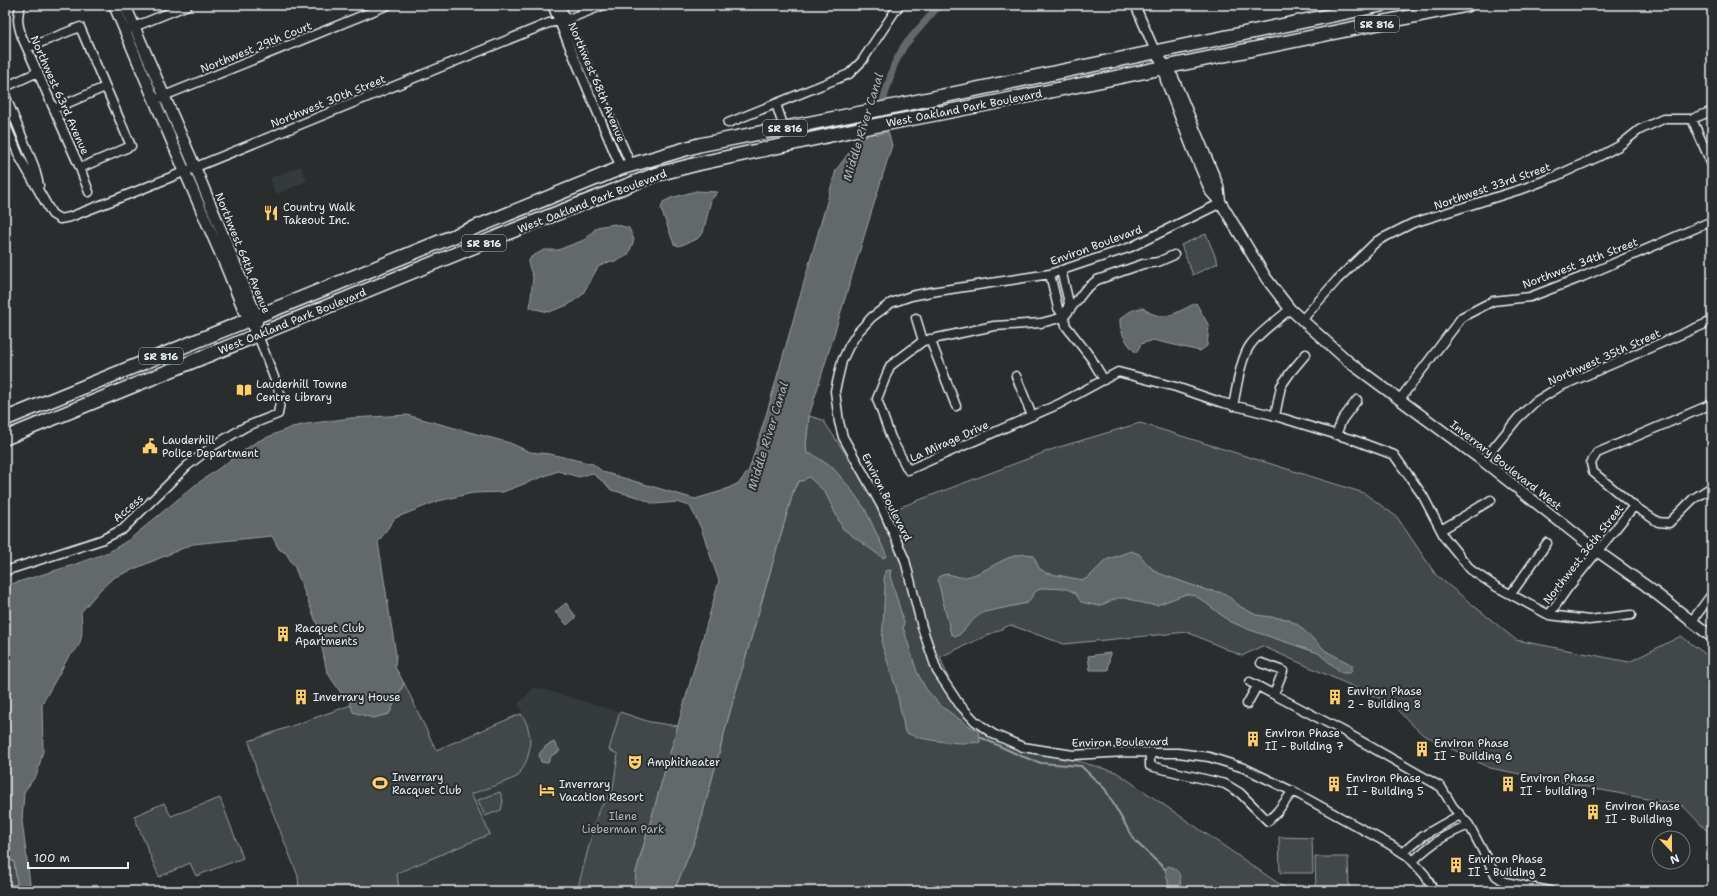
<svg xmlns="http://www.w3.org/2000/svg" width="1717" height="896" font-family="'Shantell Sans',sans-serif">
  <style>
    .built { fill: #363a3b }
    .green { fill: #424648; stroke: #959ca0 }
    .water { fill: #63686b; stroke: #989fa3 }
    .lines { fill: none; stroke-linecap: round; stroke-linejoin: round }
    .stream { stroke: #989fa3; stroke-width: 2 }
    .canal { stroke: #63686b; stroke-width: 7 }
    .minor-casing { stroke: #e8f1f8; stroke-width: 11 }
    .tertiary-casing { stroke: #e8f1f8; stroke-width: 13 }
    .primary-casing { stroke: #e8f1f8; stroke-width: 16 }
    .minor { stroke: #2a2d2e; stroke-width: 8 }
    .tertiary { stroke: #2a2d2e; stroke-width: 10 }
    .primary { stroke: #2a2d2e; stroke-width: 13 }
    .labels { text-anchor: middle; stroke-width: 4; stroke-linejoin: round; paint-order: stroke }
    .shield { fill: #2a2d2e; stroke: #afb6bb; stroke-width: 1 }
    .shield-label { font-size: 10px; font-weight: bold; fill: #e8f1f8 }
    .street-label { font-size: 11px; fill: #e8f1f8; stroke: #2a2d2e }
    .poi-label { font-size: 11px; fill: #e8f1f8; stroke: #2a2d2e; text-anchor: start }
    .park-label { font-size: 11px; fill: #aeb5ba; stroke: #2a2d2e }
    .water-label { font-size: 12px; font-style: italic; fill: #acb3b9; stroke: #2a2d2e }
  </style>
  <rect width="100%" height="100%" fill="#2a2d2e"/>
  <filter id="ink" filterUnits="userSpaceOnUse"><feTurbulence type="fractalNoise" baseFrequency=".025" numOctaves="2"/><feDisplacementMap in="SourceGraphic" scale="8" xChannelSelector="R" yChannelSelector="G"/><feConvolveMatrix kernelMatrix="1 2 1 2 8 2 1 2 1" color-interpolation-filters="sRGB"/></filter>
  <g filter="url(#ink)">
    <path class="built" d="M301,166L307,181L276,194L270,178Z
      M535,687L620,712L609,750L618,754L613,789L598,812L577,891H399L396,873L490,834L471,794L519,775L527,762L525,719L521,714L522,711L518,704Z"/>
    <path class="green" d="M1206,234L1218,263L1193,275L1181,245Z
      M809,416L823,420L885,513L1056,448L1140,423L1364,493L1397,517L1436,575L1516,640L1629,662L1681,636L1712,659V836L1683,806L1490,768L1422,734L1390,703L1262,646L1242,656L1187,632L1064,644L1010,625L940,657L952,688L990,736L1116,772L1285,888L1301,890V891H674L697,835L731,708L794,489L800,481L807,454L806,445Z
      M404,683L436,750L518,715L521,714C533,730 532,752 523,768C521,770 520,774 518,776C512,780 480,791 471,794L490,834L397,873L399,891H299L298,876L257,773L249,741L351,705L354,712L389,714Z
      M620,712L650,722L678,726L636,872L635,891H577L598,812L613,789L618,754L609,750Z
      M500,792L503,800L501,810L485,816L478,800Z
      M220,798L243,858L196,876L190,863L159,877L134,816L164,803L171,816Z
      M1279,837L1312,838L1313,873H1280Z
      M1315,857H1348L1349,891H1316Z
      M5,859L14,861L17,885L5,884Z"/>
    <path class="water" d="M888,132L892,145L809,416L806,445L807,454H812L833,468L850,488L865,509L887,556L883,558L843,529L825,492L810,478L808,477L803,481H799L794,489L731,708L697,835L674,891H634L636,872L719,581L701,528L690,506L677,502L654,504L638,497L611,490L606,484L592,473L579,477L558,471L503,492L473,493L438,501L395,518L378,542L396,655L395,667L404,683L389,714L373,718L353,712L347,694L341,693L327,672L317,624L295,568L286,553L279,549L272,536L193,544L113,578L100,590L81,612C82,628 85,646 69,656L42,704L43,751L37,774L24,792L22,821L31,891H18L14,861L5,859V586L73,565L109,552L130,539L194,486L256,442L292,427L307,424L351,418L407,415L510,443L530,452L550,454L593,464L603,472L695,499L722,491L739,483L749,470L767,412L836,170L860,138Z
      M696,191L718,192L711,200L703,233L697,239L679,246L674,244L661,209L663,202L671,198Z
      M614,224L629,228L634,240L628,255L615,262L611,261L598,267L582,295L568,305L549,312L530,308L533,277L528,263L531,257L544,250H558L584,240L597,227Z
      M1196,303L1209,326L1207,346L1200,351L1153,340L1141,344L1136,353C1127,344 1119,332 1120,319C1127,313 1134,308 1143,308C1163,324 1177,312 1196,303Z
      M1131,551L1139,554L1148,565L1158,573L1206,590L1224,593L1241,607L1256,615L1287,619L1298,625L1326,651L1352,665V670L1350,673H1342L1318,653L1250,630L1229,621L1202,600L1195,596L1186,594L1157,605L1146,604L1126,598H1118L1099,606L1081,602L1075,593L1067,589L1043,588L1036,591L1027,603L985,612C973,617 968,627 959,635L955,636L951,634L938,581L940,576C950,571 957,579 966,577C990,572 1008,550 1033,555L1039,568L1046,573L1083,580L1089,577L1106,560Z
      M891,570L890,576L904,622L903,627L917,672L926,689L941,706L966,724L978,731L980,737V742C962,745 920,741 905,732L896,688L882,645L885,585L884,580L885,571Z
      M566,603L576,617L567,625L555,612Z
      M1110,653L1108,670H1090L1088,656Z
      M554,742L560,751L551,756L548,763L541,762L539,754L546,746Z
      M1169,866C1185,873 1178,879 1182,891H1170L1165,869Z"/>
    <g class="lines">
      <path class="stream" d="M980,737L1021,756L1041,763L1081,766L1105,789L1134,840L1165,869"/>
      <path class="canal" d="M870,144L894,65L904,46L935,10L941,5"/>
      <g class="minor-casing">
        <path id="minor" d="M21,5C16,17 18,25 22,37L80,168L89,192
          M552,5L621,168
          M560,5L631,165
          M1135,5L1155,51
          M129,29L188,5
          M27,48L80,27L131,146L80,168
          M5,87L38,72
          M5,95L34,166L39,185
          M159,98L388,5
          M776,104L784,128
          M54,109L105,87
          M1692,119L1712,165
          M5,123L19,156L52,214L60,219L70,217L137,191L549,23L566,20L604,5
          M728,123L849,74L862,61L899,5
          M1221,203L1131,247L1050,274L931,292L911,296L891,303L872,317L858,332L849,346L842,361L835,391L839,422L843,437L881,505L905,560L922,627L937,671L959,704L975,721L993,734L1023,747L1073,755L1126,752L1178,753L1209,757L1244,768L1300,795L1389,844L1408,856L1425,875L1434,891
          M1174,255L1158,262L1143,264L1097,280L1085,290L1064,317L1041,323L994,326L923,341L890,366L877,399L891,438L908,470L1059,404L1118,372L1176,387L1220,402L1272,415L1354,440L1394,455L1423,496L1445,538L1471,570L1495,586L1549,615L1589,620L1631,615
          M1061,270L1069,303L1066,313
          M1050,274L1058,308L1064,317L1066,326L1091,358L1104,380
          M916,318L923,341
          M1302,320L1337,280L1377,241L1413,223L1525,188L1556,176L1600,156L1619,146L1639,130L1663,119H1692L1712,111
          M930,339L956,406
          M1016,376L1032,416
          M1400,399L1462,317L1493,301L1530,297L1582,277L1712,221
          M1712,404L1597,453L1591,463L1593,472L1634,506L1658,522L1669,523L1693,499L1712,487
          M1233,406C1237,388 1240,358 1251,344C1260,332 1279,319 1290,309
          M1275,416L1281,386L1290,373L1306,354
          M1336,435L1342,420L1357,400
          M1483,461L1518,418L1535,402L1559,387L1712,321
          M1441,530L1491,500
          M5,571L101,540L123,529L187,466L213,446L245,427L278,414L281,396L258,335
          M1511,594L1547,543
          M1549,615L1567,589L1634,506
          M1692,621L1712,594
          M1261,663L1283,671L1274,694
          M1250,682L1345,732L1441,787L1453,807L1469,825L1496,876L1505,882L1550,891
          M1247,704L1257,686
          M1150,752V766L1225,784L1240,793L1268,821L1277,812L1293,791
          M1403,853C1419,836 1440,826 1460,815
          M1413,861C1432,843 1444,835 1469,825"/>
      </g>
      <g class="tertiary-casing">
        <path id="tertiary" d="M114,5C149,88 184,171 220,253C233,281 241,310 258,335
          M125,5L195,167L257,317V322
          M1155,51L1173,78L1218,186L1220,201
          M1164,67L1166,80L1192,147L1211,192L1221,203L1266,278L1290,309L1349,362L1483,461L1597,551L1645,585L1712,637"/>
      </g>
      <g class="primary-casing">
        <path id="primary" d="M5,419L621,168L699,145L866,112L1381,5
          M5,438L522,227L654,175L697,164L863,128L992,103L1467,5"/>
      </g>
      <use href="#minor" class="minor"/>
      <use href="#tertiary" class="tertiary"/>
      <use href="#primary" class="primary"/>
    </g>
  </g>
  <defs>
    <g id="restaurant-bare" transform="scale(1.2)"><path d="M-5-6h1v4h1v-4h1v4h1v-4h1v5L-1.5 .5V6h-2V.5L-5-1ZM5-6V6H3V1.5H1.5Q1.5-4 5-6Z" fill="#ffd166" stroke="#2a2d2e" stroke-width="2.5" paint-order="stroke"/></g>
    <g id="library-bare" transform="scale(1.2)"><path d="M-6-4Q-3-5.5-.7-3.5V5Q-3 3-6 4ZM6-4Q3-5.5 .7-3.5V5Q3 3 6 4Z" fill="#ffd166" stroke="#2a2d2e" stroke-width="2.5" paint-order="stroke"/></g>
    <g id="civic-bare" transform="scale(1.2)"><path d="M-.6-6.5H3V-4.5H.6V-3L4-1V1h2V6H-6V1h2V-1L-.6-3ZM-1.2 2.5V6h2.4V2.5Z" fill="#ffd166" stroke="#2a2d2e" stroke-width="2.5" paint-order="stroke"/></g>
    <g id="building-bare" transform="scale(1.2)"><path d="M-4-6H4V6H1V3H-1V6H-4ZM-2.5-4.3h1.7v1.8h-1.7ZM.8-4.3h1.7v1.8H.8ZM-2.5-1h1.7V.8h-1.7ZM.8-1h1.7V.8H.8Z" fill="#ffd166" stroke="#2a2d2e" stroke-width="2.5" paint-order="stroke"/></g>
    <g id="theatre-bare" transform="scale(1.2)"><path d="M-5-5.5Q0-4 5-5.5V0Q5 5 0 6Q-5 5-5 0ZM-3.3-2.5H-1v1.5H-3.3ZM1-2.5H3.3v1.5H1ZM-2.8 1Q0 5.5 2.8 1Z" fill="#ffd166" stroke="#2a2d2e" stroke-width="2.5" paint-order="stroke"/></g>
    <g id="stadium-bare" transform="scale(1.2)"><path d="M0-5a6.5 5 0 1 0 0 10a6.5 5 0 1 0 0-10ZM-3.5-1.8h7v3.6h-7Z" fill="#ffd166" stroke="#2a2d2e" stroke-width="2.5" paint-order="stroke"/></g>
    <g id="hotel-bare" transform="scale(1.2)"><path d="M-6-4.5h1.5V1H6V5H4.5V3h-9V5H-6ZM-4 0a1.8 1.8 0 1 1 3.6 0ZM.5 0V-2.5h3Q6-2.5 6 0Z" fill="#ffd166" stroke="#2a2d2e" stroke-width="2.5" paint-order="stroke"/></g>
  </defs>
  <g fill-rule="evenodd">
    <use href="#restaurant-bare" x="271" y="213"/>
    <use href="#library-bare" x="244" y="390"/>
    <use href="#civic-bare" x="150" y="446"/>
    <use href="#building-bare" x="283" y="634"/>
    <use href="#building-bare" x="301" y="697"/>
    <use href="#building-bare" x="1335" y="697"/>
    <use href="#building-bare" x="1253" y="739"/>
    <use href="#building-bare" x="1422" y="749"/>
    <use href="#theatre-bare" x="635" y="762"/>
    <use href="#stadium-bare" x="380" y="783"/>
    <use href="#building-bare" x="1334" y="784"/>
    <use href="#building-bare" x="1508" y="784"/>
    <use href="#hotel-bare" x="547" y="790"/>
    <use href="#building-bare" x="1593" y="812"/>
    <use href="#building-bare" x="1456" y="865"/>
  </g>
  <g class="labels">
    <g class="shield">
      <rect x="1355" y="16" width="44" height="16" rx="3"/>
      <rect x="763" y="120" width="44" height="16" rx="3"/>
      <rect x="462" y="235" width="44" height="16" rx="3"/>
      <rect x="139" y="348" width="44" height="16" rx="3"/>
    </g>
    <g class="shield-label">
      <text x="1377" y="28">SR 816</text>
      <text x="785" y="132">SR 816</text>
      <text x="484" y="247">SR 816</text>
      <text x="161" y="360">SR 816</text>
    </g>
    <g class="street-label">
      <text transform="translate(256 47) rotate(-22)" y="4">Northwest 29th Court</text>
      <text transform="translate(597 82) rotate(67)" y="4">Northwest 68th Avenue</text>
      <text transform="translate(60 95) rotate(66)" y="4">Northwest 63rd Avenue</text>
      <text transform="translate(328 101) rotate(-22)" y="4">Northwest 30th Street</text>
      <text transform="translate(964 108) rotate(-11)" y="4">West Oakland Park Boulevard</text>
      <text transform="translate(1492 186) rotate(-19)" y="4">Northwest 33rd Street</text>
      <text transform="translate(592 201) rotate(-21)" y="4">West Oakland Park Boulevard</text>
      <text transform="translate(1096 245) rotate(-20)" y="4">Environ Boulevard</text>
      <text transform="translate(243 253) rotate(68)" y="4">Northwest 64th Avenue</text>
      <text transform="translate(1580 263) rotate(-21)" y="4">Northwest 34th Street</text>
      <text transform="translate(292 321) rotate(-22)" y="4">West Oakland Park Boulevard</text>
      <text transform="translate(1604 357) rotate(-24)" y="4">Northwest 35th Street</text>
      <text transform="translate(949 441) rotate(-24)" y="4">La Mirage Drive</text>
      <text transform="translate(1506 465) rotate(38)" y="4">Inverrary Boulevard West</text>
      <text transform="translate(887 497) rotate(63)" y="4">Environ Boulevard</text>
      <text transform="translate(128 508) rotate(-41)" y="4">Access</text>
      <text transform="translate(1583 554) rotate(-52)" y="4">Northwest 36th Street</text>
      <text transform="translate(1120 742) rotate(-1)" y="4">Environ Boulevard</text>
    </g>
    <g class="poi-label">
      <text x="283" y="211">Country Walk<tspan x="283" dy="13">Takeout Inc.</tspan></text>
      <text x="256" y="388">Lauderhill Towne<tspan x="256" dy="13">Centre Library</tspan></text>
      <text x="162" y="444">Lauderhill<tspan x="162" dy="13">Police Department</tspan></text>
      <text x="295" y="632">Racquet Club<tspan x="295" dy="13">Apartments</tspan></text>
      <text x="1347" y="695">Environ Phase<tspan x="1347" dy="13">2 - Building 8</tspan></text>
      <text x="313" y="701">Inverrary House</text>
      <text x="1265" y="737">Environ Phase<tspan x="1265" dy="13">II - Building 7</tspan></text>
      <text x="1434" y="747">Environ Phase<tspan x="1434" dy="13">II - Building 6</tspan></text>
      <text x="647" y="766">Amphitheater</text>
      <text x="392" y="781">Inverrary<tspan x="392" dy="13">Racquet Club</tspan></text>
      <text x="1346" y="782">Environ Phase<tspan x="1346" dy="13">II - Building 5</tspan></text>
      <text x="1520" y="782">Environ Phase<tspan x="1520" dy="13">II - building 1</tspan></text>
      <text x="559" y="788">Inverrary<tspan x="559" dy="13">Vacation Resort</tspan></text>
      <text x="1605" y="810">Environ Phase<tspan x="1605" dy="13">II - Building</tspan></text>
      <text x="1468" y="863">Environ Phase<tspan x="1468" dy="13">II - Building 2</tspan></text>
    </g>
    <g class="park-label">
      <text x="623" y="820">Ilene<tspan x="623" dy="13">Lieberman Park</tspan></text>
    </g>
    <g class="water-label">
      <text transform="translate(863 127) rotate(-73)" y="4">Middle River Canal</text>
      <text transform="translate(768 436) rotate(-73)" y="4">Middle River Canal</text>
    </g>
  </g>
  <rect width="1717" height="896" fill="none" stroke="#2a2d2e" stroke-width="20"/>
  <rect x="10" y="10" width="1697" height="876" fill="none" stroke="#e8f1f8" stroke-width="1.5" filter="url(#ink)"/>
  <g transform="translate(1671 850) rotate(158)"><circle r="19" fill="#2a2d2e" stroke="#767b7f"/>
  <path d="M0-3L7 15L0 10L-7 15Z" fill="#ffd166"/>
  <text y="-6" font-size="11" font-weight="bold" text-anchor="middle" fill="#e8f1f8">N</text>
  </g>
  <path d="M28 862v6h100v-6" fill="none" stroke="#e8f1f8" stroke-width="2"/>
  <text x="34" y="862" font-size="12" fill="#e8f1f8" stroke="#2a2d2e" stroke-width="3" paint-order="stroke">100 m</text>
</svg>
